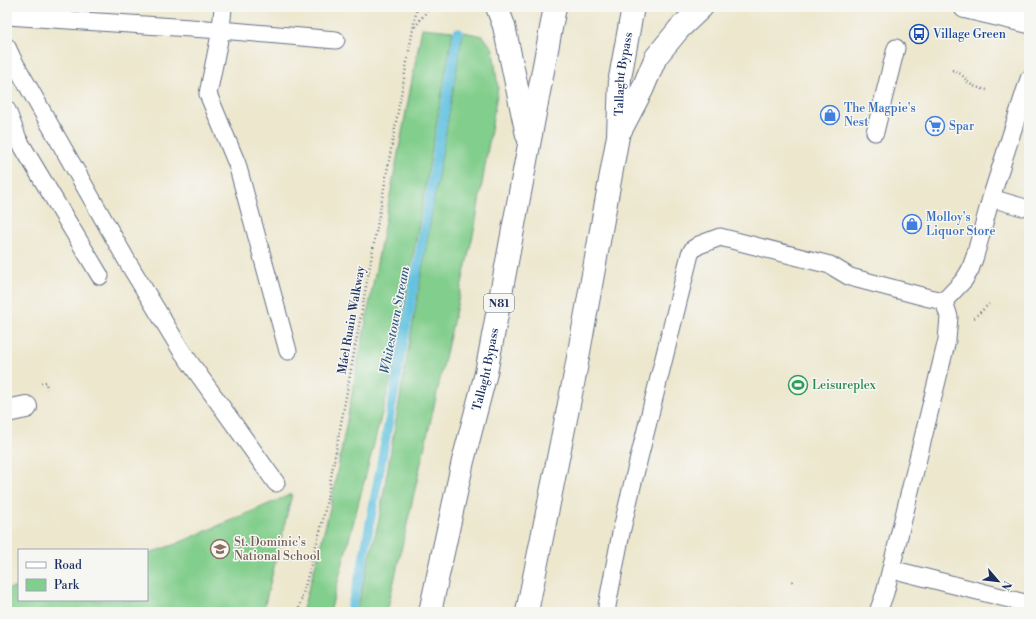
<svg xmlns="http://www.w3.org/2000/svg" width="1036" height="619" font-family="'Libre Bodoni',serif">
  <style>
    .green { fill: #82ce8c; stroke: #4e7e75 }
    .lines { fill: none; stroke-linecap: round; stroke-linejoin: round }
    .stream { stroke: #63c3e1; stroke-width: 9 }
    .lane-casing { stroke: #646f85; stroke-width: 19 }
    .street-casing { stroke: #646f85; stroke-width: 24 }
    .secondary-casing { stroke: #646f85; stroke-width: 24 }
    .primary-casing { stroke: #646f85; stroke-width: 24 }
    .path { stroke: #646f85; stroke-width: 2.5; stroke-dasharray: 1 3; stroke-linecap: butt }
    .lane { stroke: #fff; stroke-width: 17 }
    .street { stroke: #fff; stroke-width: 22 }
    .secondary { stroke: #fff; stroke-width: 22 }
    .primary { stroke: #fff; stroke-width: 22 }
    .labels { text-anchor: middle; stroke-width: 3; stroke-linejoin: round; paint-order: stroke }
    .shield { fill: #f6f6f2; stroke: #5d6b8a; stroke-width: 1 }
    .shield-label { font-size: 11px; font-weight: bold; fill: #1b2f5e }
    .transit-label { font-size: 12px; fill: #164399; stroke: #f6f6f2; text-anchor: start }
    .street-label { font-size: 12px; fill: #1b2f5e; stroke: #f6f6f2 }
    .shop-label { font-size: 12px; fill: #366cbe; stroke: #f6f6f2; text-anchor: start }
    .leisure-label { font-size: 12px; fill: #27864d; stroke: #f6f6f2; text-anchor: start }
    .education-label { font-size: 12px; fill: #785e54; stroke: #f6f6f2; text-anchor: start }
    .water-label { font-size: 13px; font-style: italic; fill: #315b85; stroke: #f6f6f2 }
  </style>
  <rect width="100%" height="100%" fill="#f6f6f2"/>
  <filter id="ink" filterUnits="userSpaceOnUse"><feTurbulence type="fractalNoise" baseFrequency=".025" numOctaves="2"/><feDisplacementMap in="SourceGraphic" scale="8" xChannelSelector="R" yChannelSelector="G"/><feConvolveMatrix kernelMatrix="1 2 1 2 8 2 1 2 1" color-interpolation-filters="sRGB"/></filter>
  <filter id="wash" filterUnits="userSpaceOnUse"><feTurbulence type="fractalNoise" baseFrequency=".012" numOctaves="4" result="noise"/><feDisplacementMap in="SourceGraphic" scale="16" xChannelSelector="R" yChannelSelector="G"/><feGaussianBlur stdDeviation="0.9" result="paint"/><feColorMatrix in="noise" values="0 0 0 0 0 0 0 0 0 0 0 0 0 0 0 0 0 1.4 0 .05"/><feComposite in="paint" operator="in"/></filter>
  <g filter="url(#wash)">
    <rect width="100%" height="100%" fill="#ede7ce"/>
    <path class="green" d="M422,28L453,31L393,371L330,612H302L318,556L331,504Z
      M463,32L483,36L493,49L498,88L475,226L387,612H356L379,519Z
      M292,494L263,612H7V589L19,587V600H147V554L176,544Z"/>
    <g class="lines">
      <path class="stream" d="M350,612L362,566L417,269L458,32"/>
    </g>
  </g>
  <g filter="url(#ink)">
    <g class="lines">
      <g class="lane-casing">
        <path id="lane" d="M7,16L221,30L223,7
          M7,47L13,60L130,266L181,350L276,483
          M7,110L18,139L100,276
          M875,132L896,48
          M991,198L1022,207
          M944,301L964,280L970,270L975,256L991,198L1029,79
          M288,351L237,164L208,94L221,30L336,40
          M891,569L1029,604
          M607,612V606L621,533L632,486L690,254L693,249L699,245L720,237L830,265L850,277L929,298L944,301
          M878,612L885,593L947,340L949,317L944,301"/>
      </g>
      <g class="street-casing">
        <path id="street" d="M7,411L26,407"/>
      </g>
      <g class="secondary-casing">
        <path id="secondary" d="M965,7L1029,22"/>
      </g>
      <g class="primary-casing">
        <g id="primary">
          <path d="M497,7L504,26L527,135"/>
          <path d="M621,130L642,90L656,57L679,29L702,7"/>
          <path id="s1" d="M430,612L463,461L486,373L555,7"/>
          <path id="s2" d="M527,612L575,374L618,136L620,78L633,7"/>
        </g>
      </g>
      <path class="path" d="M415,27L430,7
        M952,70C966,74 964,82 974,86C978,88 983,89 987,90
        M974,318L989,304
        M41,383L46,382L47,389
        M792,581L794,584
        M298,612L323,520L348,386L417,7"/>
      <use href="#lane" class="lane"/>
      <use href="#street" class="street"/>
      <use href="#secondary" class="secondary"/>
      <use href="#primary" class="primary"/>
    </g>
  </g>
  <defs>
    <g id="bus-ring" transform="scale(1)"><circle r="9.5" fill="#f6f6f2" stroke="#1a4fb4" stroke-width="1.5"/><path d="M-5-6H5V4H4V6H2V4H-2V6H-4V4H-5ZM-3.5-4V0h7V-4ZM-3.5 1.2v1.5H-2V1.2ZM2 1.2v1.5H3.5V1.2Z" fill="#1a4fb4"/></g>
    <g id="shop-ring" transform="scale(1)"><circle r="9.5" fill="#f6f6f2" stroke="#3f7fe0" stroke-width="1.5"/><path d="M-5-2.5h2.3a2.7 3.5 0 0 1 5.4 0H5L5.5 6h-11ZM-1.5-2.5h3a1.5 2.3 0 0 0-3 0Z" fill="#3f7fe0"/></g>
    <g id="supermarket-ring" transform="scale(1)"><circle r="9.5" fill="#f6f6f2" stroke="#3f7fe0" stroke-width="1.5"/><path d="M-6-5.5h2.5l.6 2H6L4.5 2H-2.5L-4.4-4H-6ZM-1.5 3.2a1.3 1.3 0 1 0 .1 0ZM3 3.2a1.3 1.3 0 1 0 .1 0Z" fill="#3f7fe0"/></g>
    <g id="stadium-ring" transform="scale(1)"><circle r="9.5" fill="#f6f6f2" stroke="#2e9e5b" stroke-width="1.5"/><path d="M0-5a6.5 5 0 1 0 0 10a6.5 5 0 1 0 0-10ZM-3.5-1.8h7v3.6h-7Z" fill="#2e9e5b"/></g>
    <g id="school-ring" transform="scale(1)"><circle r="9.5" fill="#f6f6f2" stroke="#8d6e63" stroke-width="1.5"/><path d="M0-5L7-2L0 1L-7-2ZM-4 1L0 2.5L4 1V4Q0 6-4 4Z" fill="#8d6e63"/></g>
  </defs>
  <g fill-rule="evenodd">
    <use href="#bus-ring" x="919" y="34"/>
    <use href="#shop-ring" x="830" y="115"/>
    <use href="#supermarket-ring" x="935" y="126"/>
    <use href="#shop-ring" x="912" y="224"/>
    <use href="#stadium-ring" x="798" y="385"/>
    <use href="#school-ring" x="220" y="549"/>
  </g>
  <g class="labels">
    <rect class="shield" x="484" y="294" width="30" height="18" rx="3"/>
    <g class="shield-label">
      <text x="499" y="307">N81</text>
    </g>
    <g class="transit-label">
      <text x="933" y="38">Village Green</text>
    </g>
    <g class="street-label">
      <text dy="4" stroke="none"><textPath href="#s2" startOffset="547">Tallaght Bypass</textPath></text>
      <text transform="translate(351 320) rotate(-80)" y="4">Máel Ruain Walkway</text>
      <text dy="4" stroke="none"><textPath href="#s1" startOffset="249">Tallaght Bypass</textPath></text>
    </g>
    <g class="shop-label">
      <text x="844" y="112">The Magpie's<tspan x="844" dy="14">Nest</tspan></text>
      <text x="949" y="130">Spar</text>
      <text x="926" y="221">Molloy's<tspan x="926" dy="14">Liquor Store</tspan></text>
    </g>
    <g class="leisure-label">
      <text x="812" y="389">Leisureplex</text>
    </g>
    <g class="education-label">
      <text x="234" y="546">St. Dominic's<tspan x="234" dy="14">National School</tspan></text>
    </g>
    <g class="water-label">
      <text transform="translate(394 320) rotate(-79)" y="5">Whitestown Stream</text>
    </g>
  </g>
  <rect width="1036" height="619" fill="none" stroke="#f6f6f2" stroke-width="24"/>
  <rect x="18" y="549" width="130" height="52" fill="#f6f6f2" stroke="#9ea6b7"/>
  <rect x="26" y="562" width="20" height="6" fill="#ffffff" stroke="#9ea6b7"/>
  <text x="54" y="569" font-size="12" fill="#1b2f5e">Road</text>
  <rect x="26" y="579" width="20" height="12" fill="#82ce8c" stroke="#9ea6b7"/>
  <text x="54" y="589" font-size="12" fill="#1b2f5e">Park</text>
  <g transform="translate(998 581) rotate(118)" stroke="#f6f6f2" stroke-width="3" paint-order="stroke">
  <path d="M0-3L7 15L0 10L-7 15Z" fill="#1b2f5e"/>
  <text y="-6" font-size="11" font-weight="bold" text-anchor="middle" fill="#1b2f5e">N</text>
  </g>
</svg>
